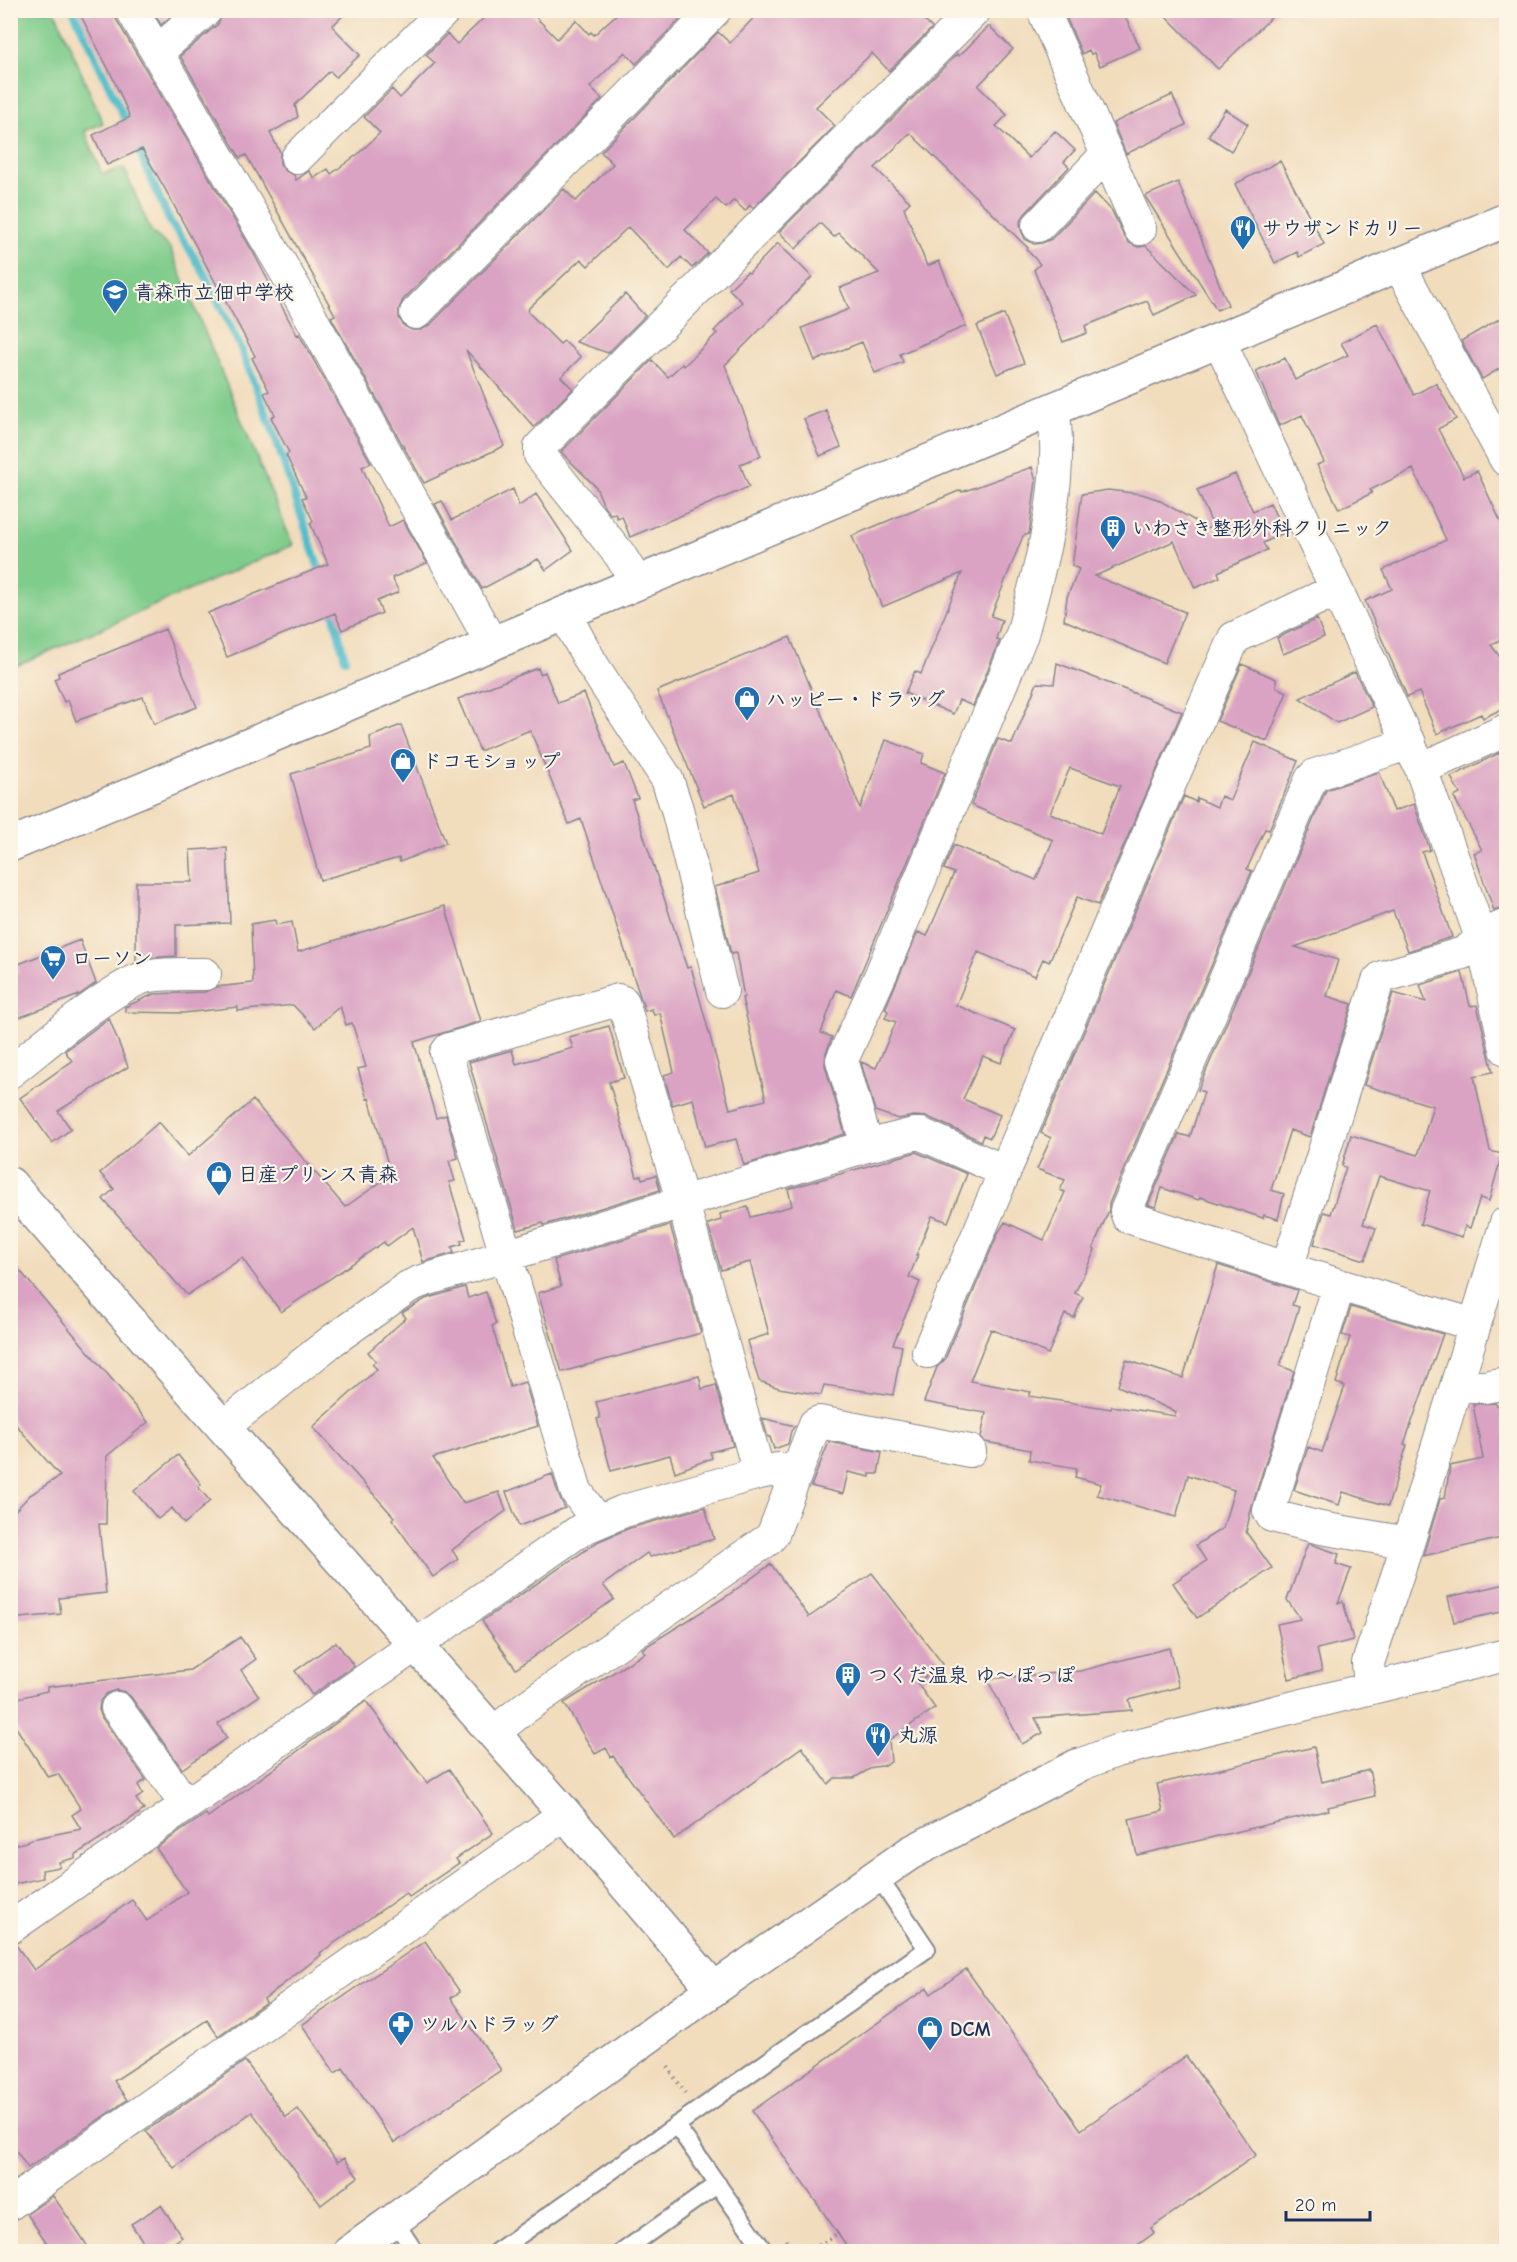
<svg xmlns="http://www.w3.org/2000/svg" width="1517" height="2262" font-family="'Comic Neue','Klee One',sans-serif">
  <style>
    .green { fill: #7fcc8b; stroke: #4d7e74; stroke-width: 1.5 }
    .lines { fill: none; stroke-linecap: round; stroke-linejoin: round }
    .stream { stroke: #50bccb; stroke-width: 8 }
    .building { fill: #daa3c3; fill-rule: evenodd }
    .lane-casing { stroke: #86868d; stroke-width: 20 }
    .street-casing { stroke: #86868d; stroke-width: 34 }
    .secondary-casing { stroke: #86868d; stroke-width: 36 }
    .path { stroke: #86868d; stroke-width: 4; stroke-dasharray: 1.5 4.5; stroke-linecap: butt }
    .lane { stroke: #fff; stroke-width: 16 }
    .street { stroke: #fff; stroke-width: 32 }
    .secondary { stroke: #fff; stroke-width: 33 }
    .labels { text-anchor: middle; stroke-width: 4.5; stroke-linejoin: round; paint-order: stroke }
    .poi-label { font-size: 20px; font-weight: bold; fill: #1b2f5e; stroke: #fcf5e5; text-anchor: start }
  </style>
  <rect width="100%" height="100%" fill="#fcf5e5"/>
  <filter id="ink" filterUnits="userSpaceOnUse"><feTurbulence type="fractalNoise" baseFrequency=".0167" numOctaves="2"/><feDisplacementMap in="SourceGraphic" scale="12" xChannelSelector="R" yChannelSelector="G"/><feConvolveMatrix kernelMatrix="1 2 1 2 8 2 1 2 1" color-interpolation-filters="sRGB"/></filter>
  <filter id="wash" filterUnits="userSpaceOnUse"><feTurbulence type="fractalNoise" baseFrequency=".008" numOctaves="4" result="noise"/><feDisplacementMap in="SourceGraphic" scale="24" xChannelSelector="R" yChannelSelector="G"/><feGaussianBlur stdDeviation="1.35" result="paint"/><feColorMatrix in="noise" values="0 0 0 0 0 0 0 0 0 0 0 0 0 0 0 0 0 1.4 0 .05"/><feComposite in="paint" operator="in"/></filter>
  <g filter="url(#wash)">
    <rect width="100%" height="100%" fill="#f1dcbc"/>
    <path class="green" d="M11,10L55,11L103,123L85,131L102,174L124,168L151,231L170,248L293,545L11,668Z"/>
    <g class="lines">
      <path class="stream" d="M73,10L129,128
        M135,142L170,222L188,247L205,275L240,346L273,431L322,578
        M331,604L345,659"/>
    </g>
    <g id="blocks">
      <path class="building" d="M78,10H114L116,19L253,252L297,335L299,334L371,463L362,467L389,527L403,520L427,563L392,578L399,592L377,601L382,613L342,630L335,613L227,657L208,613L328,564L310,523L313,521L302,498L306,497L286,455L289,453L271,417L275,415L264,393L269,391L252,358L255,356L164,187L142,149L107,165L93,135L130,117L112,76Z
        M153,10H178L161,25Z
        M224,10H349L332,26L360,55L336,77L330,71L295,105L298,117L270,133L280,152V163L284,170L294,175L296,180L309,171L314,178L328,169L331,174L358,154L380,133L364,117L392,89L400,98L435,63L426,55L447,34L457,44L492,10H529L557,39L576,20L589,34L591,32L594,35L621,10H689L636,64L625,52L590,87L602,99L403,300L399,309V318L404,326L412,330H421L429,326L564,189L576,201L613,164L601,152L718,32L730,43L761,10H914L932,28L889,71L872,53L816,107L835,126L753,208L750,205L745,211L734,200L726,208L716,199L685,230L708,253L692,268L681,257L669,270L628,227L588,266L581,259L529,308L528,312L560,344L564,341L581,357L561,377L573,389L534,427L466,350L504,446L424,483L331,317L335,315L246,155L240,158L180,56L218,24Z
        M1063,10H1122L1140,48L1100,66L1094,53L1091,54L1089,50L1082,54Z
        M1160,10H1279L1218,69Z
        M989,26L1013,49L978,86L1007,115L996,126L1029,158L1055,131L1075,150L1064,162L1069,167L1025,214L1020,222L1021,230L1025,239L1034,244L1042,243L1051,239L1095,193L1112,211L1124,236L1129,243L1138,247L1146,246L1196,295L1154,315L1147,301L1085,326L1087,333L1063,342L1034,270L1040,264L1027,250L1028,248L910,133L875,168L910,202L904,208L927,266L939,261L966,326L900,354L903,362L875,373L862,342L815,361L802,328L849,309L840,288L879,273L839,233L834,237L820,223L796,249L779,232L957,54L959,56Z
        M1172,95L1186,125L1126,154L1113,123Z
        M1225,109L1248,124L1231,151L1208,136Z
        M1280,161L1324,244L1299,257L1297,252L1275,263L1235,184Z
        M1178,182L1228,305L1217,310L1145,196Z
        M778,243L812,277L725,365L761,456L740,464L749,487L630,537L622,516L617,518L615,513L610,514L604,506L596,487L561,452L652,360L668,377L682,364L684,366L717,333L714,331L742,302L729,289L747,272L749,273Z
        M625,294L645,316L608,353L576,342Z
        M1004,314L1024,363L997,374L977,326Z
        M1506,315V365L1482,379L1461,341Z
        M1377,324L1414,395L1436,383L1456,419L1438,429L1464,477L1477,471L1506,533V636L1491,645L1506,665V707L1483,718L1481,714L1437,734L1419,692L1407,697L1406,694L1365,601L1392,589L1383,570L1446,540L1413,469L1370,490L1372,493L1339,509L1317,465L1324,462L1302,415L1279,426L1256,371L1285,358L1295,380L1348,355L1341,343Z
        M826,410L841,447L820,456L804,419Z
        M1032,467L1036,481L1029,534L1023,536L991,616L1002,620L996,639L1000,640L973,706L959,700L953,714L905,693L915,671L921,674L962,573L882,607L852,536L961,490L962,492Z
        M1235,474L1253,511L1270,503L1284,533L1263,543L1267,550L1218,572L1220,577L1195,588L1174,541L1095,576L1185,612L1164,663L1064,620L1067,597L1079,569L1072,566L1082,494L1108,490L1142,494L1157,499L1216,533L1197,490Z
        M513,489L519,506L536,494L573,550L546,570L538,559L482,589L435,504L442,501L452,520Z
        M1317,619L1324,637L1283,654L1277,638Z
        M165,629L197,707L154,724L143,697L76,721L68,700L64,702L54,679L59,677L58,673Z
        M790,637L860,808L886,740L924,754L921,763L945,773L851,996L836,990L821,1033L832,1037L826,1053L825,1065L845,1134L744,1165L736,1139L705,1147L693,1099L672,1105L664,1075L674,1072L660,1013L654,1015L652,1009L645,1011L581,819L569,824L530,730L480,751L458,699L538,668L540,674L545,672L558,703L584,693L614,767L624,763L638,798L632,800L687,968L691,967L730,1109L766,1100L742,998L744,997L736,953L731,954L715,887L759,873L734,794L704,806L657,691Z
        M1057,663L1182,712L1098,905L1077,897L1049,962L1043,959L1035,976L978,952L956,1005L1015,1030L1001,1063L983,1056L963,1099L1000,1115L990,1138L983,1135L981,1141L928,1117L914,1116L898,1119L875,1111L861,1062L876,1068L896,1022L885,1018L888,1011L885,1009L918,932L927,936L954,873L944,869L954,845L1036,880L1053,840L971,805L998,739L1012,744L1037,683L1054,684ZM1070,768L1120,786L1101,834L1050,813Z
        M1242,664L1276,679V687L1287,692L1267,741L1217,721Z
        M1355,672L1372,707L1337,723L1300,698Z
        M401,725L446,843L400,862L399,858L320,880L291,774L371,749L370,737Z
        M1255,742L1298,761L1269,830L1265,829L1247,869L1252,871L1109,1204V1210L1093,1249L1095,1250L1075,1293L1083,1297L1074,1318L1065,1314L1048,1354L991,1329L970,1381L1031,1392L1029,1396L1111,1409L1112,1406L1175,1416L1176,1412L1118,1386L1126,1360L1183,1378L1218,1265L1297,1290L1292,1305L1299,1307L1280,1366L1294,1371L1252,1506L1246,1532L1272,1568L1197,1618L1173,1583L1206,1561L1196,1545L1223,1528L1234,1490L1188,1475L1176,1517L1097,1495L1101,1484L1075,1477L1077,1468L1029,1460L1030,1450L985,1442L981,1437L986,1413L924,1402L937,1367L945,1359L998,1233L1005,1222L1044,1240L1065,1192L1060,1190L1065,1180L1037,1169L1051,1138L1041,1133L1184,796L1196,802L1197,798L1217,807L1221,796L1230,800Z
        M1499,753L1506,768V907L1494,911L1474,853L1482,850L1454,797L1460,794L1451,777Z
        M1379,772L1394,811L1414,804L1430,850L1422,852L1452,937L1408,951L1393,911L1295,947L1338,960L1327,996L1352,1004L1310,1137L1290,1130L1271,1190L1284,1194L1278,1219L1264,1215L1263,1218L1200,1197L1199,1200L1162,1188L1156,1207L1148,1205L1179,1134L1190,1137L1204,1092L1198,1090L1326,790Z
        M227,848L230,923L176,925V956L148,958L136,962V882H192L190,850Z
        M445,906L481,1021L414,1042L436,1118L446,1115L458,1158L449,1161L455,1181L449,1182L466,1239L461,1241L462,1244L452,1247L454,1253L423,1262L413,1227L387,1246L384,1242L281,1312L242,1258L187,1295L103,1199L114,1189L100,1173L159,1122L188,1156L253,1100L345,1207L391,1175L369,1098L367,1099L358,1069L366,1067L352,1023L346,1025L340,1006L315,1028L293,1005L238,1011V1007L183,1013L125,1012V1007L154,994L205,992L216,987L253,983L251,924L275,920L276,925L292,922L298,952Z
        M80,940L96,983L79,995L10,1021V975L19,972L16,965Z
        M1462,972L1470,1006L1477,1005L1493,1072L1474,1076L1490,1151L1502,1154L1489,1201L1480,1198L1470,1228L1465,1226L1462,1237L1420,1224L1430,1191L1379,1176L1363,1224L1376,1228L1365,1260L1314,1244L1324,1212L1331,1214L1346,1167L1342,1166L1351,1135L1418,1155L1433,1106L1364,1085L1393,993L1426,1002L1420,985Z
        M109,1018L128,1067L58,1111L71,1129L52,1143L20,1098L72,1061L65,1051Z
        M609,1026L624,1078L609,1082L637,1177L641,1176L642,1179L656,1175L660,1190L544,1225L543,1223L518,1230L469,1062L512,1050L516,1064L573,1048L569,1037Z
        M916,1152L967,1174L948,1222L932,1216L916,1255H918L909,1277L920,1282L893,1344L902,1346L893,1395L824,1385L821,1395L779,1388L759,1381L747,1341L769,1334L750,1262L721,1270L708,1224L721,1220L720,1214L748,1207L751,1217L792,1206L788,1189Z
        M670,1225L701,1333L562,1372L538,1293L561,1286L554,1260Z
        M10,1259L148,1422L107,1456L106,1524H99L106,1593L59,1598L61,1614L10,1619V1516L30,1495L60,1476L10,1418Z
        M465,1287L468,1298L486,1292L496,1324L492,1326L510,1387L525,1382L538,1426L433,1458L463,1503L499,1492L506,1511L452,1550L458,1559L433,1577L392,1519L394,1517L313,1427L377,1369L372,1364L376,1361L368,1352L406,1318L402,1313L425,1299Z
        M1351,1307L1443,1334L1404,1444L1407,1445L1388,1506L1343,1492L1339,1505L1294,1490L1308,1447L1322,1452L1345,1386L1336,1383L1350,1337L1342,1335Z
        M699,1376L702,1389L716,1385L733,1446L710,1452L712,1458L675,1472L670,1455L611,1471L597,1419L600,1418L596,1402Z
        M1495,1403L1502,1412L1506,1437V1537L1423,1556L1440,1499L1445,1498L1450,1466L1483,1459L1473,1404Z
        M762,1418L795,1426L791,1431L788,1444L774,1449L770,1437H768Z
        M829,1442L882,1452L878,1474H870V1477L848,1472L843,1494L811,1486Z
        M178,1455L201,1484L198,1487L210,1501L184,1524L172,1508L158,1519L134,1491Z
        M552,1474L559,1496L565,1508L519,1526L506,1492Z
        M705,1507L714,1539L650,1557L647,1553L603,1585L614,1599L516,1669L482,1621L599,1541L630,1528Z
        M1308,1543L1339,1554L1336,1564L1351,1569L1338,1603L1343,1601L1353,1640L1317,1649L1322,1671L1289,1679L1277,1624L1301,1619L1287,1600Z
        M771,1564L809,1617L872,1573L943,1664L917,1683L935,1708L889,1740L891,1762L883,1766L873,1767L854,1778H835L828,1784L802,1747L674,1839L613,1756L611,1757L606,1748L595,1754L564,1703L645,1653L642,1649L727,1596Z
        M1506,1584V1611L1454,1622L1448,1597Z
        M240,1637L256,1659L241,1670L259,1696L218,1724L227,1738L182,1769L131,1697L125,1692L116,1690L106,1694L100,1701L99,1710L102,1718L146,1780L138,1785L143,1794L136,1799L144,1810L75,1855V1858L59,1862L60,1867L42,1870L43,1878L10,1885V1846L26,1842L32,1839L81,1829L72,1815L81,1809L58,1774L48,1777L10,1718V1700L47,1691V1687L190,1670Z
        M336,1642L354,1666L312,1695L295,1671Z
        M1169,1648L1179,1687L1129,1700L1132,1710L1035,1718L1043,1733L1022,1744L987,1679L1080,1671Z
        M366,1701L427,1783L449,1769L493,1833L456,1859L459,1863L409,1897L406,1893L320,1953L321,1955L264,1999L266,2002L218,2036L207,2020L114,2081L127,2100L28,2168L10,2142V2133L15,2130L10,2105V1946L16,1945L34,1970L132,1900L147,1921L187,1892L156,1848L206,1814L208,1817Z
        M1314,1747L1322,1782L1369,1770L1375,1796L1328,1807L1329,1810L1137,1855L1129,1819L1163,1811L1157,1784Z
        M425,1941L460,1992L451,1998L501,2070L394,2143L343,2068L335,2073L302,2025Z
        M966,1969L1081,2130L1186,2056L1256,2155L1151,2228L1154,2233L1128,2252H851L752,2111L927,1988L931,1994Z
        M245,2061L286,2117L298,2109L337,2162L344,2158L358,2177L321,2205L252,2112L174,2168L146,2131Z
        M53,2196L83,2239L91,2252H53L27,2214Z
        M161,2205L182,2237L160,2252H150L131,2224Z"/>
    </g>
  </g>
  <g filter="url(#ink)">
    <use href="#blocks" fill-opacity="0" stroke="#86868d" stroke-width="1.5"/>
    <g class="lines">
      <g class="lane-casing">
        <path id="lane" d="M676,2125L765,2252
          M394,2220L415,2252
          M496,2252L927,1949L877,1875
          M622,2252L718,2184"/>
      </g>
      <g class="street-casing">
        <path id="street" d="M132,10L292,283L492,644
          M1043,10L1140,229
          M157,52L206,10
          M297,158L445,10
          M1038,226L1107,154
          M1399,265L1506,460
          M416,313L715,10
          M1219,340L1421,769L1482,940L1506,1049
          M637,583L620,555L540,455V447L975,10
          M564,613L592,664L667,779L677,809L722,991
          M1410,743L1315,775L1311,779L1126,1211L1128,1217L1339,1285L1475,1325
          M1421,769L1506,730
          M10,1072C40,1049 117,981 150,976C168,973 187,974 205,974
          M867,1146L842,1060L881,974L1022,634C1041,565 1065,481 1053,409
          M1287,1268L1378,981L1382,977L1463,953L1497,929L1506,925
          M1339,1285L1269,1511L1272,1516L1321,1528L1408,1543
          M928,1352L1158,811L1234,638L1336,590
          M1457,1384L1485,1387L1506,1383
          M223,1427L333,1340L408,1287L419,1282L867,1146L914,1134H921L1004,1171
          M597,1521L576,1491L446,1053L449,1049L618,1000L623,1002L683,1203L759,1473
          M1370,1688L1368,1663L1408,1543L1506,1223
          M117,1708L186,1805
          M493,1733L526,1707L769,1539L773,1534L815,1424L819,1422L970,1451
          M1077,1766L1116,1751L1506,1655
          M10,1928L582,1529L624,1511L759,1473L778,1469H798
          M10,2204L565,1814"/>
      </g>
      <g class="secondary-casing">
        <path id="secondary" d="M10,845L1506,220
          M10,1184L223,1427L565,1814L714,1989
          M350,2252L714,1989L910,1853L1077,1766"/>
      </g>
      <path class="path" d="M668,2067L685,2093
        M786,2240L794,2252
        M809,2252L838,2233"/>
      <use href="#lane" class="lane"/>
      <use href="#street" class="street"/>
      <use href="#secondary" class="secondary"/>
    </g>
  </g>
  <defs>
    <g id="restaurant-pin" transform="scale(1.35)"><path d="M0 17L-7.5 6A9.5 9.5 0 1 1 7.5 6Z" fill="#1f6fb2" stroke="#fcf5e5"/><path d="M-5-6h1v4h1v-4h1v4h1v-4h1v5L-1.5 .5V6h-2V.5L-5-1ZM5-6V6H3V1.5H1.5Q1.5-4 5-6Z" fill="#fff"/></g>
    <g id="school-pin" transform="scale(1.35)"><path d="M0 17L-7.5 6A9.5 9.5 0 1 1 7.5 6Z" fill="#1f6fb2" stroke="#fcf5e5"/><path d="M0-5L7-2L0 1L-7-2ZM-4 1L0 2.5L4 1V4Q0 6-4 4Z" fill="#fff"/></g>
    <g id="building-pin" transform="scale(1.35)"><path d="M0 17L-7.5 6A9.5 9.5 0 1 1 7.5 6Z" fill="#1f6fb2" stroke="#fcf5e5"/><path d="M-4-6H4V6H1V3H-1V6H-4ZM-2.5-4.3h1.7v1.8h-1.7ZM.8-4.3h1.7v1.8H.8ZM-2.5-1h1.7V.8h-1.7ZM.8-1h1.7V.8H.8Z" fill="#fff"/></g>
    <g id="shop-pin" transform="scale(1.35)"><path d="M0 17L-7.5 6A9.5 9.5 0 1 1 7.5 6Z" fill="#1f6fb2" stroke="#fcf5e5"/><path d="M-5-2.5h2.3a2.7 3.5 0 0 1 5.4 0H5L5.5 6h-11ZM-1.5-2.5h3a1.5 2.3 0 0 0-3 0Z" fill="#fff"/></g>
    <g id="supermarket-pin" transform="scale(1.35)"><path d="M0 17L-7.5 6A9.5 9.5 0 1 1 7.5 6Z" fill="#1f6fb2" stroke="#fcf5e5"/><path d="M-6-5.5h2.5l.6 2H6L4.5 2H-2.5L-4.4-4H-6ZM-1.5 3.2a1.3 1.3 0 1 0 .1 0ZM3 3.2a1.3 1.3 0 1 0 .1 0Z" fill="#fff"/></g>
    <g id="pharmacy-pin" transform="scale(1.35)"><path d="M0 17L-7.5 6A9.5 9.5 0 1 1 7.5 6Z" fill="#1f6fb2" stroke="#fcf5e5"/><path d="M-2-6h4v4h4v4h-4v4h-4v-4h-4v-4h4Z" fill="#fff"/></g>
  </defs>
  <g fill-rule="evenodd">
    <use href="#restaurant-pin" x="1243" y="228"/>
    <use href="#school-pin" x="115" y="292"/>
    <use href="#building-pin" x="1113" y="528"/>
    <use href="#shop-pin" x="747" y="699"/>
    <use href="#shop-pin" x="403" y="761"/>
    <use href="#supermarket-pin" x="53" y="958"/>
    <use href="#shop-pin" x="219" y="1174"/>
    <use href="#building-pin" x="848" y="1675"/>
    <use href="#restaurant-pin" x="878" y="1735"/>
    <use href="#pharmacy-pin" x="401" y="2024"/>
    <use href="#shop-pin" x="930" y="2029"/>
  </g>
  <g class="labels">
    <g class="poi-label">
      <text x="1262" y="235">サウザンドカリー</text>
      <text x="134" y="299">青森市立佃中学校</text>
      <text x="1132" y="535">いわさき整形外科クリニック</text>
      <text x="766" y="706">ハッピー・ドラッグ</text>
      <text x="422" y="768">ドコモショップ</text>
      <text x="72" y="965">ローソン</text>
      <text x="238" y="1181">日産プリンス青森</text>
      <text x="868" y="1682">つくだ温泉 ゆ～ぽっぽ</text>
      <text x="898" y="1742">丸源</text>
      <text x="420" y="2031">ツルハドラッグ</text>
      <text x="950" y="2036">DCM</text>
    </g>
  </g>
  <rect width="1517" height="2262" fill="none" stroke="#fcf5e5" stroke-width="36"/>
  <path d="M1286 2211v9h84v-9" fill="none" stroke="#1b2f5e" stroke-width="3"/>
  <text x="1295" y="2211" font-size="18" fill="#1b2f5e" stroke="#fcf5e5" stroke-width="4.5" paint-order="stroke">20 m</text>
</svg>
